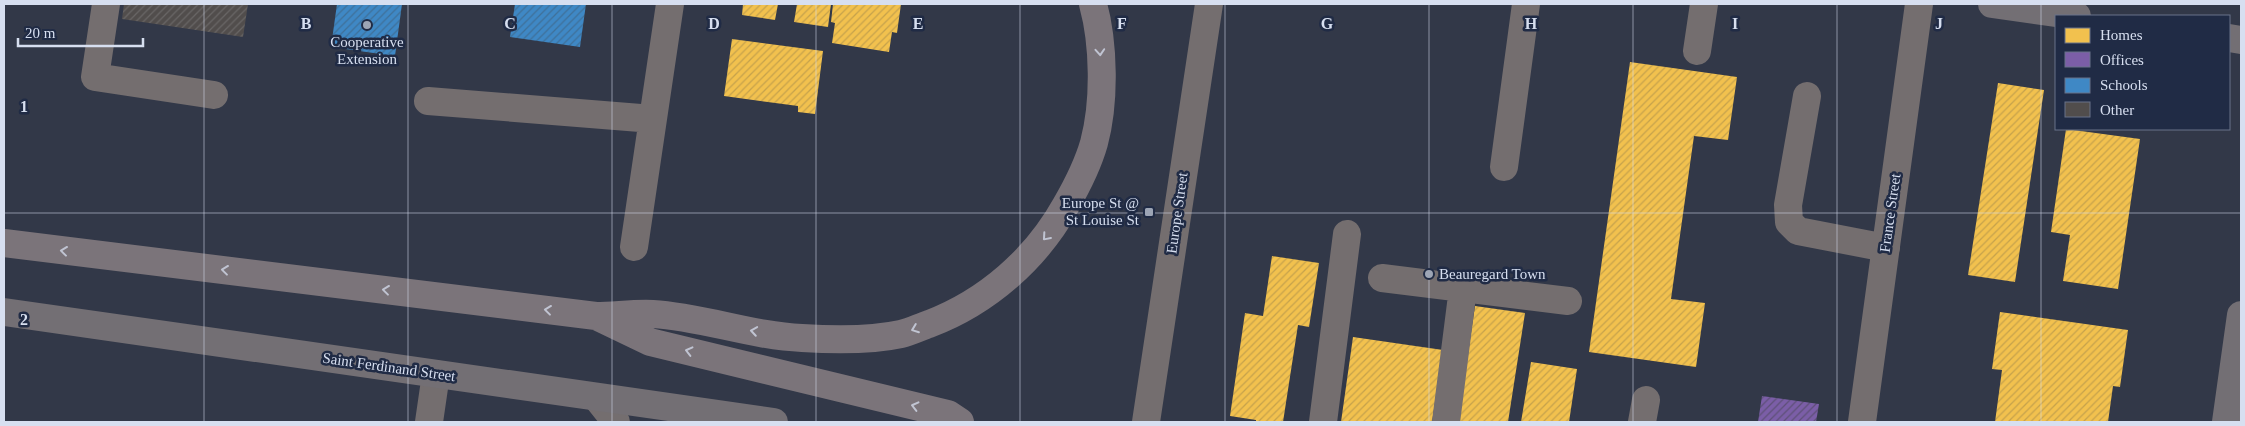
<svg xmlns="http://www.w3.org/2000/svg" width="2245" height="426" font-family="'Times New Roman',serif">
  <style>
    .homes { fill: url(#homes-hatch) }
    .offices { fill: url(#offices-hatch) }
    .schools { fill: url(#schools-hatch) }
    .building { fill: url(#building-hatch) }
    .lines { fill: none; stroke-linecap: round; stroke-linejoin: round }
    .minor { stroke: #746e6f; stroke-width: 28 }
    .major { stroke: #736f74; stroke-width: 28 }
    .highway { stroke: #7b747a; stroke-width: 28 }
    .oneway { stroke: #c0c4d2 }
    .grid { fill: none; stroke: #d7dff0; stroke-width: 1; stroke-opacity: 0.55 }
    .poi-dot { fill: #9da5b5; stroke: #202b45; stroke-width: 2 }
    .labels { text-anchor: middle; stroke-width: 5; stroke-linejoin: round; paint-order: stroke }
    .poi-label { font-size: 15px; fill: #d7dff0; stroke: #202b45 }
    .street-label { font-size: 15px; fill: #d7dff0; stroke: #202b45 }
    .grid-label { font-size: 16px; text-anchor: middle; font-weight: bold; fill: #d7dff0; stroke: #202b45; stroke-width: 5; stroke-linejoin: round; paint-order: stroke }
  </style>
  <defs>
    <pattern id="homes-hatch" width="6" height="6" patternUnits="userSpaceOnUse" patternTransform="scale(1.25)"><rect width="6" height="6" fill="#f2c14e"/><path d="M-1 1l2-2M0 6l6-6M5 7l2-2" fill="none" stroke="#c6a24c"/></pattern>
    <pattern id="offices-hatch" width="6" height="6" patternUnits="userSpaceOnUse" patternTransform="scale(1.25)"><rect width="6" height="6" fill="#7b5ea7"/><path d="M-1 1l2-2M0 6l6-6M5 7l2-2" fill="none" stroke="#5e5078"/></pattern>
    <pattern id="schools-hatch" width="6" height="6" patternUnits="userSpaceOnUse" patternTransform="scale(1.25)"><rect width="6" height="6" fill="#3f88c5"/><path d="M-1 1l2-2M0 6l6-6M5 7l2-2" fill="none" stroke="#3f7099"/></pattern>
    <pattern id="building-hatch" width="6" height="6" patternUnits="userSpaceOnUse" patternTransform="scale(1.25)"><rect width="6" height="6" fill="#514d4c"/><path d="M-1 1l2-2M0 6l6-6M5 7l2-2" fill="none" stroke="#696666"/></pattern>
  </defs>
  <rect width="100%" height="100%" fill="#323848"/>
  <path class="homes" d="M743,4H778L775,20L742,15Z
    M797,4H831L828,27L794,22Z
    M833,4H901L897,33L892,32L889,52L832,43L835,23L831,22Z
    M732,39L823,51L815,114L798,112V106L724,96Z
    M1630,62L1737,77L1728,140L1694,136L1671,299L1705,303L1696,367L1589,352Z
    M1998,83L2044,90L2015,282L1968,275Z
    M2066,129L2140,139L2118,289L2063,281L2070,235L2051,232Z
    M1272,256L1319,263L1309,327L1298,325L1283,422H1256V420L1230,416L1245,313L1263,316Z
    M1475,306L1525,313L1508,422H1458Z
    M2000,312L2128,330L2120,387L2113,386L2108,422H1995L2002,370L1992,369Z
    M1353,337L1443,350L1432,422H1341Z
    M1531,362L1577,369L1569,422H1521Z"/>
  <path class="offices" d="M1762,396L1819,404L1816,422H1758Z"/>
  <path class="schools" d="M337,4H402L395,56L331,47Z
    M515,4H586L580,47L510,37Z"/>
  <path class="building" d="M124,4H248L243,37L122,19Z"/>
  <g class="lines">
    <path class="minor" d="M106,4L95,77L214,95
      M1697,51L1704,4
      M1807,96L1788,205L1789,222L1798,231L1886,248
      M428,101L653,119
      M1504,167L1526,4
      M634,247L670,4
      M1382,278L1568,301
      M597,398L616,422
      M429,422L436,374
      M1146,422L1209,4
      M1323,422L1347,234
      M1446,422L1463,288
      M1642,422L1646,400
      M1862,422L1919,4"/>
    <path class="major" d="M1992,4L2077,16
      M2229,38L2241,40
      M4,312L774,422
      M2226,422L2241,315"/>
    <path class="highway" d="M4,243L596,316C614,316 634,313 653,314C703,317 752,336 802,338C834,340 869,341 901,334C910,332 920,327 929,324C987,302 1036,259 1066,205C1077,186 1088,164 1094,143C1105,102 1104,44 1093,4
      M600,318L650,342L948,414L960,422"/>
  </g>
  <defs><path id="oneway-chevron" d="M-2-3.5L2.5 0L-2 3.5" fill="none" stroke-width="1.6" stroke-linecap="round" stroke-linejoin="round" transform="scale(1.25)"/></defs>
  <g class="oneway">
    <use href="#oneway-chevron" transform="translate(1100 52) rotate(86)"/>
    <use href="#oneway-chevron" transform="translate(1046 237) rotate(131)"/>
    <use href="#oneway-chevron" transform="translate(64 251) rotate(-173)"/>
    <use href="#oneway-chevron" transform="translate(225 270) rotate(-173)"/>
    <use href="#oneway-chevron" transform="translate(386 290) rotate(-173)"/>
    <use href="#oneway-chevron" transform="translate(548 310) rotate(-173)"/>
    <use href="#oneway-chevron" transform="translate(915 329) rotate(159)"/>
    <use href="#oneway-chevron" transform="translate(754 331) rotate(-171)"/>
    <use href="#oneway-chevron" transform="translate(689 351) rotate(-166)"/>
    <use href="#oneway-chevron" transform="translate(915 406) rotate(-166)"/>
  </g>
  <path class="grid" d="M204,4V422M408,4V422M612,4V422M816,4V422M1020,4V422M1225,4V422M1429,4V422M1633,4V422M1837,4V422M2041,4V422M4,213H2241"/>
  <g class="poi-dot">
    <circle cx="367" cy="25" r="5"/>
    <rect x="1144" y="207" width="10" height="10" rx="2.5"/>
    <circle cx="1429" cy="274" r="5"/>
  </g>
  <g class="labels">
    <g class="poi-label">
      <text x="367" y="47">Cooperative<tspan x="367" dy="17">Extension</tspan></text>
      <text x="1139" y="208" text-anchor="end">Europe St @<tspan x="1139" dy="17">St Louise St</tspan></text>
      <text x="1439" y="279" text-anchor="start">Beauregard Town</text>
    </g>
    <g class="street-label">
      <text transform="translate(1177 213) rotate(-82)" y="5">Europe Street</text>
      <text transform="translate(1890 213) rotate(-82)" y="5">France Street</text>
      <text transform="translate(389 367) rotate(8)" y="5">Saint Ferdinand Street</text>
    </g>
  </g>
  <g class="grid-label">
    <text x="306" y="29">B</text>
    <text x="510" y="29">C</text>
    <text x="714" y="29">D</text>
    <text x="918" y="29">E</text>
    <text x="1122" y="29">F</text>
    <text x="1327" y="29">G</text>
    <text x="1531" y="29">H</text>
    <text x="1735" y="29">I</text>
    <text x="1939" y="29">J</text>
    <text x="24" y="112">1</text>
    <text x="24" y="325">2</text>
  </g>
  <rect width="2245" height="426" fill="none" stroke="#d7dff0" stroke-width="10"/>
  <rect x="2055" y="15" width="175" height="115" fill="#202b45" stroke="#697389"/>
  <rect x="2065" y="28" width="25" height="15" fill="#f2c14e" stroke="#697389"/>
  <text x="2100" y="40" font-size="15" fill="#d7dff0">Homes</text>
  <rect x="2065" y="52" width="25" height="15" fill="#7b5ea7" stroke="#697389"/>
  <text x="2100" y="65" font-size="15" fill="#d7dff0">Offices</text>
  <rect x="2065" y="78" width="25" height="15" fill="#3f88c5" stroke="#697389"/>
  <text x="2100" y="90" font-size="15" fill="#d7dff0">Schools</text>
  <rect x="2065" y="102" width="25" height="15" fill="#514d4c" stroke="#697389"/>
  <text x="2100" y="115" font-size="15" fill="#d7dff0">Other</text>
  <path d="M18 38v8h125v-8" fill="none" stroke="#d7dff0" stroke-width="2.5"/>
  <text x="25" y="38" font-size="15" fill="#d7dff0" stroke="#202b45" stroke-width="4" paint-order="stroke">20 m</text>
</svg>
